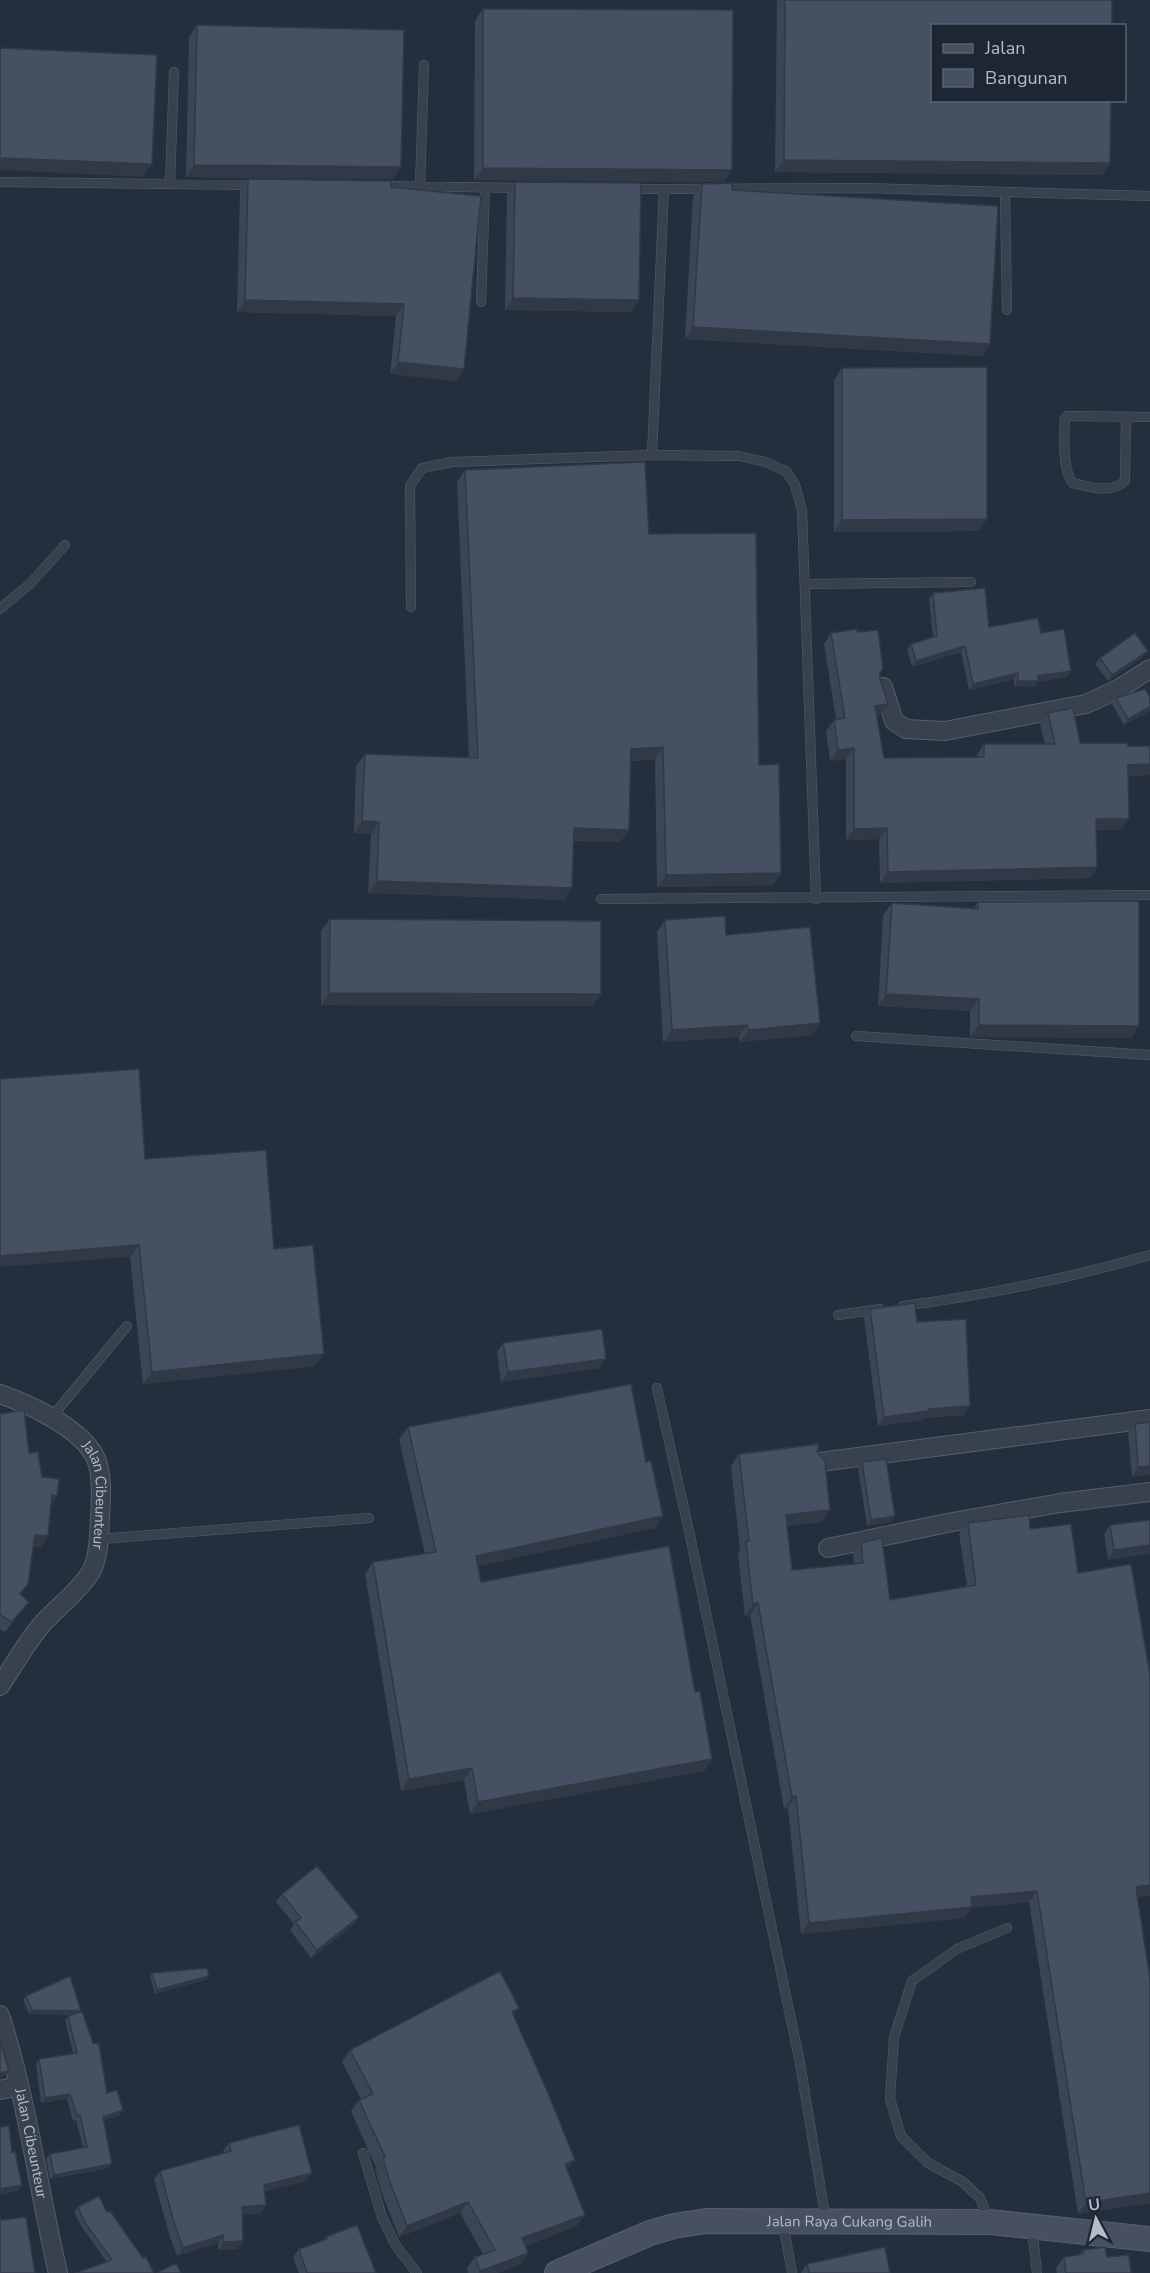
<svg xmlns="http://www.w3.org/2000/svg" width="1150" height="2273" font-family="'Nunito Sans',sans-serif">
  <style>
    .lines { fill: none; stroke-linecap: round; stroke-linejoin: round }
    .service-casing { stroke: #565f6c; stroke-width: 10 }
    .minor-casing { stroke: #565f6c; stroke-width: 20 }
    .secondary-casing { stroke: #565f6c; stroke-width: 26 }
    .service { stroke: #38414e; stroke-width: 9 }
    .minor { stroke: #38414e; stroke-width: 18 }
    .secondary { stroke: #465061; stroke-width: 24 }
    .wall { fill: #3b4654 }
    .shaded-wall { fill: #303945 }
    .building { fill: #455162; stroke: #303945; stroke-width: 1.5 }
    .labels { text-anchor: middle; stroke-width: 5; stroke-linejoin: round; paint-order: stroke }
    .street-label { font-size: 15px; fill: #b4bcc9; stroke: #1d2633 }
  </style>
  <rect width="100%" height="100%" fill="#242f3e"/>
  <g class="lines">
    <g class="service-casing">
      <path id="service" d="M0,182L256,185
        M170,184L174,72
        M380,186L523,188
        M420,187L424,65
        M629,189H664L652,455
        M664,189L863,188L1150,196
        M1005,193L1007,310
        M481,302L485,188
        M1126,417L1125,481C1112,494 1088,487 1073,483C1062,471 1064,435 1065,418L1067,416L1150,417
        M806,584L971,582
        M411,607L410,486L422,468L452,462L652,455L739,456L765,462L786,471L795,485L802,510L816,899
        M0,609L31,583L65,545
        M601,899L1150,895
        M856,1036L1150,1055
        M903,1306C986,1295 1070,1278 1150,1255
        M838,1315L880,1309
        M657,1388L689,1531L800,2063L826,2221
        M51,1418L127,1326
        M99,1539L369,1518
        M363,2153L382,2217L396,2246L417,2273
        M989,2220L980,2198L963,2182L928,2163L901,2136L890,2099L894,2037L912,1981L957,1949L1007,1928
        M783,2223L792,2273
        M1032,2228L1037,2273"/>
    </g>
    <g class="minor-casing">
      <g id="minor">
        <path d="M883,687L894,721L906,729L945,731L1086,704L1120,688L1150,669"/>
        <path id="s1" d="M0,1394C31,1405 83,1429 96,1459C103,1474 101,1502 100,1518C99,1535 99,1557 91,1572C79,1591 59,1606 44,1622C27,1641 14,1665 0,1686"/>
        <path d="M820,1462L1150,1419"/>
        <path d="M828,1548L947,1523L1060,1503L1150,1492"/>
        <path id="s2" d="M0,2015C27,2099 38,2187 58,2273"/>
        <path d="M0,2090L19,2086"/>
      </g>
    </g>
    <g class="secondary-casing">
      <g id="secondary">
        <path id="s3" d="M557,2273L650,2233L674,2226L706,2221L990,2222L1150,2239"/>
      </g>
    </g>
    <use href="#service" class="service"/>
    <use href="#minor" class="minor"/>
    <use href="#secondary" class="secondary"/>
  </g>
  <path class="wall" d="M777,0H1112L1110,163L1102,175L775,172Z
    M483,9L724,182L474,180L475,21Z
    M197,25L401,167L392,179L186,177L189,37Z
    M248,179L391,187L464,369L456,381L390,374L396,316L237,312L240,191Z
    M515,182L639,300L631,312L505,310L507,194Z
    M702,184L732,190L982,356L685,339L693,196Z
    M842,368L979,531L834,532V380Z
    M465,470L649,534L759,765L781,873L773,885L657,887L655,759L631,761L629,830L620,842L574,841L564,900L368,893L371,834L354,833L356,766L365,754L469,758L457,482Z
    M933,593L989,627L1041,633L1071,671L1067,677L1037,682L1034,687H1014V679L969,690L961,652L912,667L907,650L911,644L933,638L929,599Z
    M857,632L880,673V679L888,704L880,715L877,716L884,758L977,757V755L984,744H1045L1040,724L1048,713L1080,743L1128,746H1150V775L1128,776L1121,830H1096L1097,867L1090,878L880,883L879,839L846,840V759L830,761L826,731L834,720L836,719L824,644L831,633Z
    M1143,657L1108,681L1095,664L1100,658Z
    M1150,697L1124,725L1112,704L1116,698Z
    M978,902L1139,1026L1131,1038L970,1037V1011L878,1006L883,915L892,903L974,908Z
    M330,919L601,994L592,1006L321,1005V931Z
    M665,920L726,935L820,1023L812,1035L739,1042V1037L663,1042L657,932Z
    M145,1159L274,1249L315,1366L143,1384L130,1257Z
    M870,1309L917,1322L964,1415L924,1418L923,1420L878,1426L864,1318Z
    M503,1343L600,1368L501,1382L497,1352Z
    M0,1414L29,1453L42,1477L51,1505L41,1547L33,1546L20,1595L29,1602L5,1632L0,1629Z
    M1135,1424L1150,1475L1132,1476L1128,1433Z
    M408,1427L646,1462L663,1516L655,1528L478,1566L481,1582L695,1692L712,1759L704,1771L470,1814L464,1780L401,1791L365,1574L373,1562L425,1554L399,1439Z
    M817,1452L830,1510L822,1522L787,1526L792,1570L854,1564L853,1554L861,1543L890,1600L967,1586L959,1534L968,1523L1030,1529L1078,1573L1137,1898L1150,2203L1078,2214L1029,1902L971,1908L964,1918L801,1934L788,1808L784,1809L750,1615L745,1616L738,1553L740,1550L731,1466L739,1454Z
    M862,1462L895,1516L890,1522L867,1526L858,1468Z
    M1150,1520L1108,1560L1104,1534L1110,1525Z
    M282,1894L353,1925L311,1958L290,1930L294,1924L276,1902Z
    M152,1973L207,1979L155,1994L150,1976Z
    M70,1976L107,2093L120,2115L103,2120L109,2168L50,2179L46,2159L50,2154L83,2148L76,2120L73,2121L67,2099L41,2103L36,2064L39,2059L73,2053L65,2020L68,2016L69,2015L29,2014L23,2000L26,1996Z
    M514,2017L568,2170L577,2226L525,2246L528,2253L520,2264L497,2273H468L467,2268L475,2257L483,2254L460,2213L399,2237L382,2194L375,2169L376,2168L351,2111L359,2100L361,2099L342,2062L350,2050Z
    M229,2143L306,2181L265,2191L261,2213L242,2215L243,2241L237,2249L218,2250V2243L177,2256L169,2234L154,2179L160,2171L224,2153L223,2151Z
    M78,2207L107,2212L154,2273L107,2262L82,2227L74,2212Z
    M326,2237L376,2273H299L293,2257L299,2249L324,2240Z
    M1083,2250L1107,2257L1131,2273H1057L1056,2268L1064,2257L1080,2254Z
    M807,2264L890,2273H801Z"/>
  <path class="shaded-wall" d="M0,158L152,164L143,177L0,170Z
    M784,160L1110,163L1102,175L775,172Z
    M194,165L401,167L392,179L186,177Z
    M483,168L732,170L724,182L474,180Z
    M513,298L639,300L631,312L505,310Z
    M245,300L404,304L396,316L237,312Z
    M693,327L990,344L982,356L685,339Z
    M398,362L464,369L456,381L390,374Z
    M987,519L979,531L834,532L842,520Z
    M965,646L961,652L912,667L916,661Z
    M1148,651L1143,657L1108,681L1112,675Z
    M1071,671L1067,677L1037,682L1034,687H1014L1018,681L1038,676Z
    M1018,673L1014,679L969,690L973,684Z
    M888,704L880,715L867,717L875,706Z
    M1150,707V711L1124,725L1128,719Z
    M663,747L655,759L623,761L631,749Z
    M854,748L846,759L830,761L838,750Z
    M1150,764V775L1121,776L1128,765Z
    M1096,819H1129L1121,830H1089Z
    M362,821L379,822L371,834L354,833Z
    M574,828L629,830L620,842L566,840Z
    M887,828L879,839L846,840L854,829Z
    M1097,867L1090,878L880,883L888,872Z
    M781,873L773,885L657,887L666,875Z
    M377,881L572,888L564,900L368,893Z
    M329,993L601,994L592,1006L321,1005Z
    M886,994L979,999L970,1011L878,1006Z
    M820,1023L812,1035L739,1042L748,1030Z
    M747,1025L739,1037L663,1042L672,1030Z
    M979,1025L1139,1026L1131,1038L970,1037Z
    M139,1245L130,1257L0,1267V1256Z
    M324,1354L315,1366L143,1384L152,1372Z
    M606,1359L600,1368L501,1382L508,1372Z
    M970,1406L964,1415L924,1418L923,1420L878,1426L884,1417L929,1409Z
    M1150,1466V1475L1132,1476L1138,1467Z
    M52,1495L57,1496L50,1506Z
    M830,1510L822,1522L778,1527L786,1515Z
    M663,1516L655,1528L468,1568L476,1556Z
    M895,1516L890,1522L867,1526L871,1520Z
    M35,1535L48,1536L41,1547L28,1546Z
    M1150,1545V1554L1108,1560L1114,1550Z
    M29,1602L5,1632L12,1622Z
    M758,1603L750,1615L745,1616L753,1604Z
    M712,1759L704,1771L470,1814L478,1802Z
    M472,1768L464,1780L401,1791L409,1779Z
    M796,1796L788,1808L784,1809L792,1797Z
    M1150,1885V1896L1128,1899L1136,1887Z
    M1037,1891L1029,1902L971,1908L964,1918L801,1934L809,1923L971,1897Z
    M359,1917L353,1925L311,1958L317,1950Z
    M209,1976L207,1979L155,1994L157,1990Z
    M519,2008L511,2020L512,2012Z
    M32,2010L81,2011L79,2015L29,2014Z
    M9,2071L5,2076L0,2077V2073Z
    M70,2094L67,2099L41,2103L45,2098Z
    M123,2110L120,2115L99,2122L103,2117Z
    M575,2160L567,2171L565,2164Z
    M112,2164L109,2168L50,2179L54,2175Z
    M312,2173L306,2181L259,2193L264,2185Z
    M22,2185L17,2191L0,2195V2189Z
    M1150,2193V2203L1078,2214L1086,2203Z
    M468,2202L460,2213L399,2237L407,2226Z
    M266,2205L261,2213L236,2215L242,2207Z
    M585,2215L577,2226L514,2250L522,2238Z
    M223,2235L218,2243L177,2256L183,2248Z
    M243,2241L237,2249L218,2250L224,2242Z
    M528,2253L520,2264L497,2273H479L480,2271Z"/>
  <path class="building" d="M785,0H1112V26H933V100H1111L1110,163L784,160Z
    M483,9L733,10L732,170L483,168Z
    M197,25L404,30L401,167L194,165Z
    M0,48L157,55L152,164L0,158Z
    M248,179L391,181V187L481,196L464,369L398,362L404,304L245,300Z
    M515,182L641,183L639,300L513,298Z
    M732,183V190L998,206L990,344L693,327L702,184Z
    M987,367V519L842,520V368Z
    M645,462L649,534L756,533L759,765L779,764L781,873L666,875L663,747L631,749L629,830L574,828L572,888L377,881L379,822L362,821L365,754L478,758L465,470Z
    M985,588L989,627L1038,618L1041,633L1064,629L1071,671L1038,676V681H1018V673L973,684L965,646L916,661L911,644L937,636L933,593Z
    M857,629V632L878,630L883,668L880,673V679L888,704L875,706L884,758L984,757V744H1055L1048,713L1073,708L1080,743H1128V746H1150V764L1128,765L1129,819H1096L1097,867L888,872L887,828L854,829V748L838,750L834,720L845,718L831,633Z
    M1135,633L1148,651L1112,675L1100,658Z
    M1145,689L1150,697V707L1128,719L1116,698Z
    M1139,901V1026L979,1025V999L886,994L892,903L978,909V902Z
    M725,916L726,935L810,927L820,1023L748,1030L747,1025L672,1030L665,920Z
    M330,919L601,921V994L329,993Z
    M139,1069L145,1159L266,1150L274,1249L313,1245L324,1354L152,1372L139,1245L0,1256V1079Z
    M915,1303L917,1322L966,1319L970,1406L929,1409V1411L884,1417L870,1309Z
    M602,1329L606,1359L508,1372L503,1343Z
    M631,1384L646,1462L651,1461L663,1516L476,1556L481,1582L669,1546L695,1692L700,1691L712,1759L478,1802L472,1768L409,1779L373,1562L436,1552L408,1427Z
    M24,1410L29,1453L38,1452L42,1477L59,1479L57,1496L52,1495L48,1536L35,1535L28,1584L20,1594L29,1602L12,1622L0,1615V1414Z
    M1150,1422V1466L1138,1467L1135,1424Z
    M819,1444L817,1452L825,1461L830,1510L786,1515L792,1570L863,1563L861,1543L882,1538L890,1600L976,1585L968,1523L1029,1515L1030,1529L1071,1524L1078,1573L1131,1564L1150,1675V1885L1136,1887L1150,1979V2193L1086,2203L1037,1891L971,1897L972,1907L809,1923L796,1796L792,1797L758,1603L753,1604L746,1542L749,1541L739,1454Z
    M886,1459L895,1516L871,1520L862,1462Z
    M1150,1520V1545L1114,1550L1110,1525Z
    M317,1866L359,1917L317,1950L295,1922L301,1918L282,1894Z
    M207,1968L209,1976L157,1990L152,1973Z
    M500,1971L519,2008L512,2012L548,2093L575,2160L565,2164L585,2215L522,2238L528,2253L480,2271L475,2257L495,2250L468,2202L407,2226L390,2182L383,2158L385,2157L359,2100L373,2094L350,2050Z
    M70,1976L81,2011L32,2010L26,1996Z
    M82,2011L93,2043L99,2044L107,2093L117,2090L123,2110L103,2117L112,2164L54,2175L50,2154L87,2147L80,2115L77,2116L70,2094L45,2098L39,2059L77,2053L68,2016Z
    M0,2040L9,2071L0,2073Z
    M299,2125L312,2173L264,2185L266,2205L242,2207L243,2241L224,2242L223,2235L183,2248L175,2226L160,2171L231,2151L229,2143Z
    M9,2126L12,2152L15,2151L22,2185L0,2189V2127Z
    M99,2196L107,2212L110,2211L143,2258L146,2257L154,2273H75L112,2260L85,2223L78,2207Z
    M0,2217L1,2220L26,2217L35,2273H36H0Z
    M357,2225L376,2273H307L299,2249L327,2239L326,2237Z
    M885,2247L890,2273H809L807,2264Z
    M1105,2247L1107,2257L1129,2255L1131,2273H1066L1064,2257L1084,2254L1083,2250Z
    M176,2263L181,2273H157Z"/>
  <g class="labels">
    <g class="street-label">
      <text dy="5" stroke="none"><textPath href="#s1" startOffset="154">Jalan Cibeunteur</textPath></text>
      <text dy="5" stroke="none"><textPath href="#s2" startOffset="132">Jalan Cibeunteur</textPath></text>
      <text dy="5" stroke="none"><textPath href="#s3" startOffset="302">Jalan Raya Cukang Galih</textPath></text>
    </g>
  </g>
  <rect x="931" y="24" width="195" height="78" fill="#1d2633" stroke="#59626f" stroke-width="1.5"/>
  <rect x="943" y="44" width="30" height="9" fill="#465061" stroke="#59626f" stroke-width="1.5"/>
  <text x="985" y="54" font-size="18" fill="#b4bcc9">Jalan</text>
  <rect x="943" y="69" width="30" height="18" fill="#455162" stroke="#59626f" stroke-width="1.5"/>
  <text x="985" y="84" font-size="18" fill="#b4bcc9">Bangunan</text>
  <g transform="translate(1096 2219) rotate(353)" stroke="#1d2633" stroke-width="4.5" paint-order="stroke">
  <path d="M0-4.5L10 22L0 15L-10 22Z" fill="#b4bcc9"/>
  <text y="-9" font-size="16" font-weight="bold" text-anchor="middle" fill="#b4bcc9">U</text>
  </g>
</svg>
